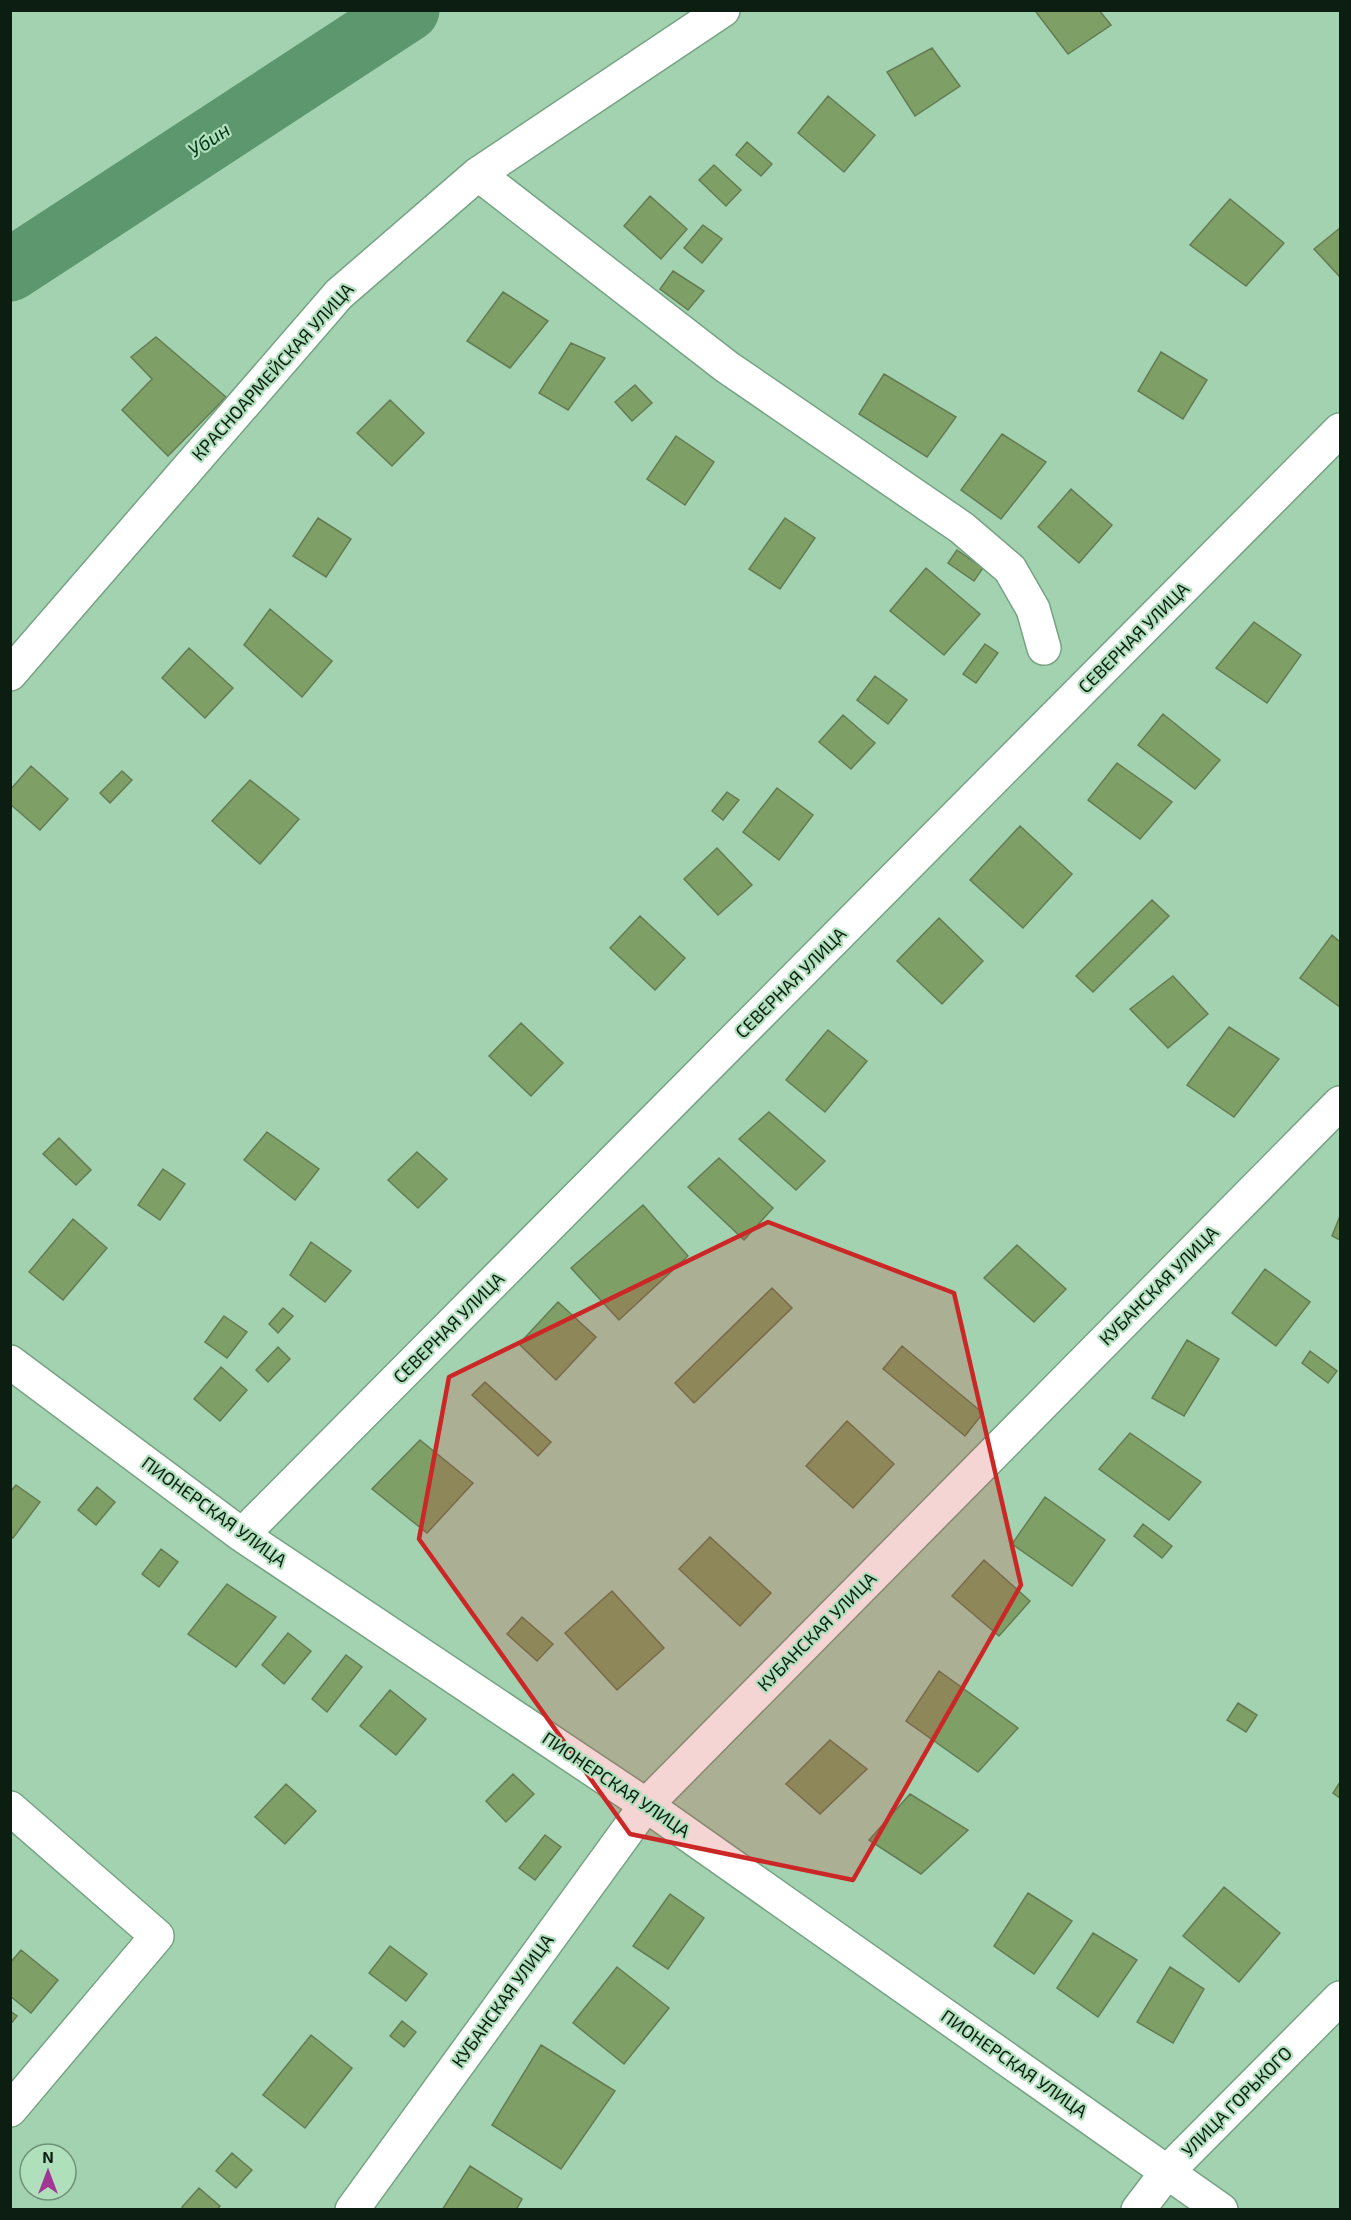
<svg xmlns="http://www.w3.org/2000/svg" width="1351" height="2220" font-family="'Exo 2',sans-serif">
  <style>
    .lines { fill: none; stroke-linecap: round; stroke-linejoin: round }
    .river { stroke: #5c976e; stroke-width: 63 }
    .building { fill: #7e9f66; stroke: #647c53; stroke-width: 1.5 }
    .minor-casing { stroke: #76a383; stroke-width: 36 }
    .minor { stroke: #fff; stroke-width: 33 }
    .marked { fill: #cc2727; fill-opacity: 0.2; stroke: #cc2727; stroke-width: 4.5; stroke-linejoin: round }
    .labels { text-anchor: middle; stroke-width: 4.5; stroke-linejoin: round; paint-order: stroke }
    .street-label { font-size: 18px; fill: #0c1d11; stroke: #b0dfbc }
    .water-label { font-size: 20px; font-style: italic; fill: #043519; stroke: #b0dfbc }
  </style>
  <rect width="100%" height="100%" fill="#a3d2b0"/>
  <g class="lines">
    <path class="river" d="M10,270L408,10"/>
  </g>
  <path class="building" d="M1039,10H1099L1111,25L1068,54L1036,12Z
    M932,48L960,86L915,116L887,72Z
    M828,96L875,135L844,172L798,133Z
    M747,142L772,164L761,176L736,155Z
    M714,165L741,190L726,206L699,180Z
    M650,196L687,229L661,259L624,226Z
    M1230,199L1284,243L1246,286L1190,245Z
    M703,225L722,239L702,263L684,248Z
    M1340,228V277L1314,249Z
    M673,271L704,291L688,310L660,289Z
    M503,292L548,321L510,368L467,341Z
    M156,337L226,397L168,456L122,410L152,379L131,357Z
    M571,343L605,358L568,410L539,393Z
    M1161,352L1207,380L1183,419L1138,391Z
    M884,374L956,417L927,457L859,414Z
    M635,385L652,403L632,421L615,402Z
    M390,400L424,433L392,466L357,433Z
    M1002,434L1046,462L1001,519L961,490Z
    M676,436L714,462L685,505L647,479Z
    M1071,489L1112,525L1079,563L1038,527Z
    M318,518L351,539L326,577L293,556Z
    M785,518L815,538L780,589L749,569Z
    M957,550L983,568L974,581L948,563Z
    M926,568L980,614L944,655L890,611Z
    M270,609L332,661L302,697L244,645Z
    M1254,622L1301,655L1267,703L1216,668Z
    M985,644L998,653L976,683L963,674Z
    M189,648L233,688L205,718L162,678Z
    M875,676L907,700L888,724L857,700Z
    M1163,714L1220,760L1195,789L1138,745Z
    M843,715L875,743L851,769L819,742Z
    M1117,763L1172,802L1140,839L1088,800Z
    M31,766L68,799L40,830L10,804V790Z
    M122,771L132,780L110,803L100,793Z
    M250,780L299,819L260,864L212,821Z
    M777,788L813,815L779,860L743,832Z
    M727,792L739,800L723,820L712,811Z
    M1020,826L1072,874L1023,928L970,880Z
    M717,848L752,885L718,915L684,879Z
    M1152,900L1169,916L1093,992L1076,976Z
    M640,916L685,958L655,990L610,948Z
    M939,918L983,961L942,1004L897,961Z
    M1332,935L1340,942V1007L1300,978Z
    M1173,976L1208,1014L1168,1048L1130,1009Z
    M521,1023L563,1063L531,1096L489,1056Z
    M1229,1027L1279,1059L1234,1117L1187,1085Z
    M828,1030L867,1061L825,1112L786,1080Z
    M769,1112L825,1161L796,1190L739,1139Z
    M267,1132L319,1169L295,1200L244,1160Z
    M59,1138L91,1170L76,1185L43,1154Z
    M417,1152L447,1179L418,1208L388,1180Z
    M719,1158L773,1208L744,1240L688,1187Z
    M163,1169L185,1184L160,1220L138,1205Z
    M643,1205L688,1256L619,1320L571,1268Z
    M1340,1216V1240L1332,1236Z
    M73,1219L107,1248L63,1300L29,1272Z
    M311,1242L351,1271L325,1302L290,1275Z
    M1017,1245L1066,1289L1034,1322L984,1278Z
    M1265,1269L1310,1302L1276,1346L1232,1313Z
    M772,1288L792,1308L694,1403L675,1383Z
    M558,1302L596,1337L556,1380L519,1344Z
    M283,1308L293,1316L278,1333L269,1324Z
    M224,1316L247,1332L227,1358L205,1342Z
    M1187,1340L1219,1359L1184,1416L1152,1398Z
    M902,1346L983,1413L965,1436L883,1369Z
    M278,1347L290,1359L268,1382L256,1370Z
    M1310,1351L1337,1371L1328,1383L1302,1363Z
    M221,1367L247,1390L220,1421L194,1399Z
    M485,1382L551,1442L538,1456L472,1395Z
    M847,1421L894,1464L853,1508L806,1466Z
    M1130,1433L1201,1482L1169,1520L1099,1469Z
    M420,1440L473,1483L427,1533L372,1489Z
    M16,1485L40,1502L13,1538L10,1536V1492Z
    M97,1487L115,1502L96,1525L78,1510Z
    M1045,1497L1105,1540L1072,1586L1012,1544Z
    M1143,1524L1172,1546L1162,1558L1134,1536Z
    M710,1537L771,1593L740,1626L679,1569Z
    M161,1549L178,1562L159,1587L142,1574Z
    M984,1560L1030,1601L999,1636L952,1596Z
    M227,1584L276,1617L236,1667L188,1634Z
    M612,1591L664,1648L617,1690L565,1633Z
    M522,1617L553,1644L537,1661L507,1634Z
    M288,1633L311,1651L284,1684L262,1665Z
    M346,1655L362,1667L327,1712L312,1699Z
    M939,1671L1018,1728L978,1772L906,1721Z
    M390,1690L426,1719L396,1755L360,1726Z
    M1238,1703L1257,1715L1246,1732L1227,1720Z
    M830,1740L867,1769L820,1814L786,1784Z
    M513,1774L534,1794L506,1822L486,1801Z
    M1340,1782V1798L1333,1793Z
    M286,1784L316,1811L285,1844L255,1817Z
    M910,1794L968,1830L921,1874L869,1840Z
    M545,1835L561,1847L535,1880L519,1868Z
    M1224,1887L1280,1933L1239,1982L1183,1936Z
    M1028,1893L1072,1921L1034,1974L994,1946Z
    M670,1894L704,1918L668,1969L633,1946Z
    M1093,1933L1137,1960L1098,2017L1057,1988Z
    M390,1946L427,1974L406,2001L369,1973Z
    M21,1950L58,1980L31,2013L10,1996V1963Z
    M617,1967L669,2008L624,2064L573,2023Z
    M1170,1967L1204,1989L1173,2043L1137,2022Z
    M10,2011L17,2016L10,2025Z
    M402,2021L416,2032L404,2047L390,2036Z
    M311,2035L352,2068L305,2128L263,2095Z
    M541,2045L615,2091L561,2169L492,2125Z
    M232,2153L252,2170L236,2188L216,2171Z
    M470,2166L522,2199L516,2210H442Z
    M199,2188L220,2206L217,2210H184L182,2207Z"/>
  <g class="lines">
    <g class="minor-casing">
      <path id="minor" d="M478,174L727,367L962,528L1010,569L1033,609L1044,648
        M10,674L339,294L478,174L723,10
        M10,1362L242,1535L646,1805L1221,2210
        M242,1535L1340,430
        M10,1808L157,1936L10,2110
        M352,2210L646,1805L1340,1103
        M1138,2210L1167,2172L1340,1998"/>
    </g>
    <use href="#minor" class="minor"/>
  </g>
  <path class="marked" d="M768,1222L954,1293L1021,1585L853,1880L630,1834L419,1539L449,1377Z"/>
  <g class="labels">
    <g class="street-label">
      <text transform="translate(273 372) rotate(-48)" y="6">КРАСНОАРМЕЙСКАЯ УЛИЦА</text>
      <text transform="translate(1134 638) rotate(-45)" y="6">СЕВЕРНАЯ УЛИЦА</text>
      <text transform="translate(791 983) rotate(-45)" y="6">СЕВЕРНАЯ УЛИЦА</text>
      <text transform="translate(1159 1286) rotate(-45)" y="6">КУБАНСКАЯ УЛИЦА</text>
      <text transform="translate(449 1328) rotate(-45)" y="6">СЕВЕРНАЯ УЛИЦА</text>
      <text transform="translate(214 1512) rotate(36)" y="6">ПИОНЕРСКАЯ УЛИЦА</text>
      <text transform="translate(817 1632) rotate(-45)" y="6">КУБАНСКАЯ УЛИЦА</text>
      <text transform="translate(616 1785) rotate(34)" y="6">ПИОНЕРСКАЯ УЛИЦА</text>
      <text transform="translate(503 2001) rotate(-54)" y="6">КУБАНСКАЯ УЛИЦА</text>
      <text transform="translate(1014 2064) rotate(35)" y="6">ПИОНЕРСКАЯ УЛИЦА</text>
      <text transform="translate(1237 2102) rotate(-45)" y="6">УЛИЦА ГОРЬКОГО</text>
    </g>
    <g class="water-label">
      <text transform="translate(209 140) rotate(-33)" y="7">Убин</text>
    </g>
  </g>
  <rect width="1351" height="2220" fill="none" stroke="#0c1d11" stroke-width="24"/>
  <g transform="translate(48 2172)"><circle r="28" fill="#b0dfbc" stroke="#6e9178" stroke-width="1.5"/>
  <path d="M0-4.5L10 22L0 15L-10 22Z" fill="#a23695"/>
  <text y="-9" font-size="16" font-weight="bold" text-anchor="middle" fill="#0c1d11">N</text>
  </g>
</svg>
